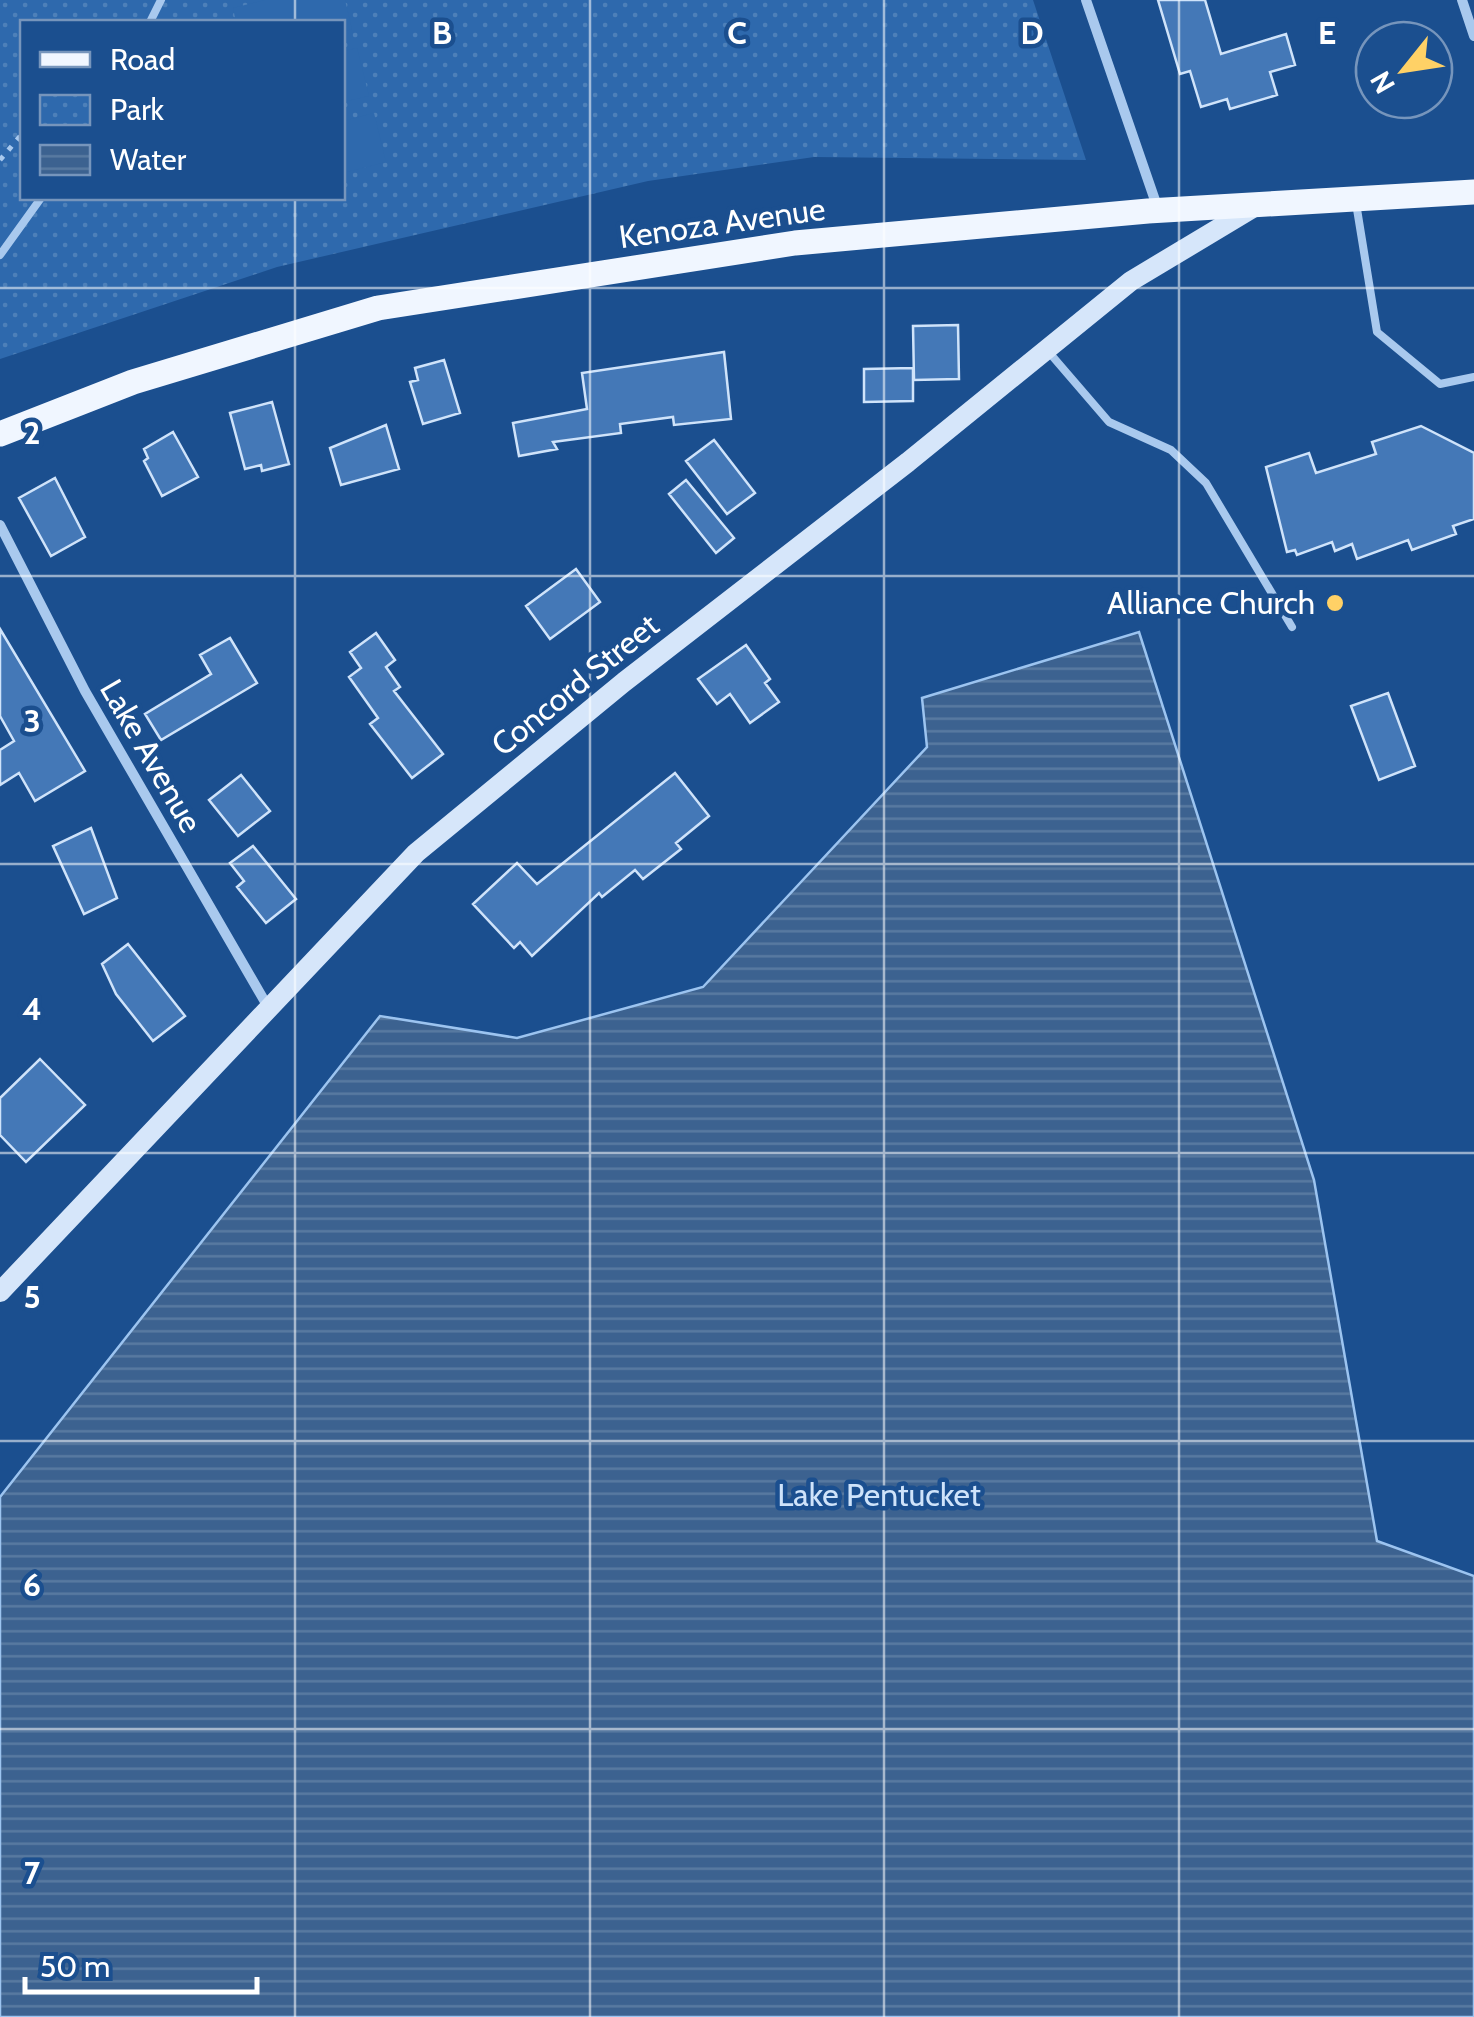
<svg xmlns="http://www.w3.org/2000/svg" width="1474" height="2017" font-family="Cabin,sans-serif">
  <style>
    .park { fill: url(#park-dots); fill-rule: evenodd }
    .garden { fill: #2e69ad }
    .water { fill: url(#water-rules); stroke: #9cc4f0; stroke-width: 2.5 }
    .building { fill: #4478b7; stroke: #cfe3fa; stroke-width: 2.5 }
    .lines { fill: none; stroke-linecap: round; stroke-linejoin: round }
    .path { stroke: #a9c9ee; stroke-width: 5; stroke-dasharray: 5 8; stroke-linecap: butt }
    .lane { stroke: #a9c9ee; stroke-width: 8 }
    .street { stroke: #a9c9ee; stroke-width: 10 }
    .secondary { stroke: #d6e6fa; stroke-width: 20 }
    .primary { stroke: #f0f6ff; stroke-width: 25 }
    .grid { fill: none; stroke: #fff; stroke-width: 2.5; stroke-opacity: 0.55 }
    .poi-dot { fill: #ffd166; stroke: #1b4f8f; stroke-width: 4 }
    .labels { text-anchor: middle; stroke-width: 9; stroke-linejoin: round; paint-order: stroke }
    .street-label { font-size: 32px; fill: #fff; stroke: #1b4f8f }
    .poi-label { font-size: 32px; fill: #fff; stroke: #1b4f8f; text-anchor: end }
    .park-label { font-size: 32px; fill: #cfe3fa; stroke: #1b4f8f }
    .grid-label { font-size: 32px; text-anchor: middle; font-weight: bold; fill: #fff; stroke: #1b4f8f; stroke-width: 9; stroke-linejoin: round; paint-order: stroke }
  </style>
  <defs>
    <pattern id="park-dots" width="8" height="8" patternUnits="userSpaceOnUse" patternTransform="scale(2.5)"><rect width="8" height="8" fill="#2e69ad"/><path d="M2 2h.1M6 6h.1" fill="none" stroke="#4d80b9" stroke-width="1.8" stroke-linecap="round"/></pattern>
    <pattern id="water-rules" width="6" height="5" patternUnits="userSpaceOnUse" patternTransform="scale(2.5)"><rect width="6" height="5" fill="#3c6290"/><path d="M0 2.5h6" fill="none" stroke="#597aa1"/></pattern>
  </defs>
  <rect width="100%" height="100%" fill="#1b4f8f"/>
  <path class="park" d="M0,0H1033L1086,160L814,157L648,181L277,267L0,359ZM22,22H342V198H22Z"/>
  <path class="garden" d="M265,0H345L352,29L343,32L342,22H236L233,8Z
    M357,48L369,96L343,102V51Z
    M374,113L386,162L343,173V121Z"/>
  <path class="water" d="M1139,632L1314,1180L1377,1541L1474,1576V2017H0V1497L380,1016L517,1038L703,987L927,747L922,698Z"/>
  <path class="building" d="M1158,0H1205L1221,54L1286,34L1295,65L1270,72L1277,95L1230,109L1227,99L1201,107L1190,71L1180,74Z
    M958,325L959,379L914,380L913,326Z
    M724,352L731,419L674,425L673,417L620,424L621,433L553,442L557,449L519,456L513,423L587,409L582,373Z
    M444,360L460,413L423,424L410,382L418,380L415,368Z
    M913,368V401L864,402V369Z
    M272,402L289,464L262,471L261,465L245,469L230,413Z
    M386,425L399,469L341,485L330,448Z
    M1421,426L1474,453V519L1453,526L1456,534L1412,550L1408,540L1357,559L1352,544L1335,551L1332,542L1297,555L1295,550L1287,552L1266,467L1309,453L1316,473L1376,454L1372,442Z
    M173,432L198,477L162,496L144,461L148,458L144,449Z
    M714,440L755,493L727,514L686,461Z
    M55,478L85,537L51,556L19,498Z
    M686,480L734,538L716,553L669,494Z
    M576,569L600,602L550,639L526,606Z
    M0,629L85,771L35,801L19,773L0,785V750L14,741L0,716Z
    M376,633L395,660L386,667L400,687L394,691L443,754L412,778L370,724L378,718L349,677L361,668L350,652Z
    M230,638L257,683L161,740L145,714L211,674L200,655Z
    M746,645L770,679L765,683L779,702L750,723L730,694L717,704L698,679Z
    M1388,693L1415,766L1379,780L1351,706Z
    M675,773L709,816L676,843L681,849L643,879L635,870L602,897L599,893L532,956L520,942L514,948L473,904L517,863L537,884Z
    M241,775L270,811L238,836L209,800Z
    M91,828L117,898L84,914L53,846Z
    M253,846L296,899L266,923L237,887L244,881L230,863Z
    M128,944L185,1016L153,1041L116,994L102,964Z
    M40,1059L85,1105L26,1162L0,1135V1098Z"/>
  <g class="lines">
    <path class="path" d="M0,160L22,134"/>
    <path class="lane" d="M150,22L161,0
      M1356,203L1377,332L1440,384L1474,377
      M0,255L41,198
      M1047,350L1109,422L1171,450L1206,483L1292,627"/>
    <path class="street" d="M1086,0L1158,209
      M1462,0L1474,36
      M0,525L85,691L268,1007"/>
    <path class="secondary" d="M0,1292L416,853L624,682L908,462L1131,281L1256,206"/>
    <path class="primary" d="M0,434L133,382L378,308L795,243L1148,211L1474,192"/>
  </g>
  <path class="grid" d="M295,0V22M590,0V2017M884,0V2017M1179,0V2017M295,198V2017M0,288H1474M0,576H1474M0,864H1474M0,1153H1474M0,1441H1474M0,1729H1474"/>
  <circle class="poi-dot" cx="1335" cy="603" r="10"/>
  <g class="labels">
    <g class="street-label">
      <text transform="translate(722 223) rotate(-8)" y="11">Kenoza Avenue</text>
      <text transform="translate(575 685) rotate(-39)" y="11">Concord Street</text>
      <text transform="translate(151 756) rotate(60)" y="11">Lake Avenue</text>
    </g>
    <g class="poi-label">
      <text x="1315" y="614">Alliance Church</text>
    </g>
    <g class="park-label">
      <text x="879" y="1506">Lake Pentucket</text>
    </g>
  </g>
  <g class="grid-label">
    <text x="442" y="44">B</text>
    <text x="737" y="44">C</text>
    <text x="1032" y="44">D</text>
    <text x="1327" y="44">E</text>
    <text x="32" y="444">2</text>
    <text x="32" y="732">3</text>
    <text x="32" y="1020">4</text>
    <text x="32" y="1308">5</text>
    <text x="32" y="1596">6</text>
    <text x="32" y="1884">7</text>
  </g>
  <rect x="20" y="20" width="325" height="180" fill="#1b4f8f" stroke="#7695bc" stroke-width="2.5"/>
  <rect x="40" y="52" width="50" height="15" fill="#f0f6ff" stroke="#7695bc" stroke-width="2.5"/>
  <text x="110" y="70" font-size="30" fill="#ffffff">Road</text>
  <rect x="40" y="95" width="50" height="30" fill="url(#park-dots)" stroke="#7695bc" stroke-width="2.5"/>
  <text x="110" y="120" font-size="30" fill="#ffffff">Park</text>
  <rect x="40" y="145" width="50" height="30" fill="url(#water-rules)" stroke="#7695bc" stroke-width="2.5"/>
  <text x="110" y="170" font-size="30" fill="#ffffff">Water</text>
  <g transform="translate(1404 70) rotate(240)"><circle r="48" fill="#1b4f8f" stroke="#7695bc" stroke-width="2.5"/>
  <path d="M0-8L18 38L0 25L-18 38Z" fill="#ffd166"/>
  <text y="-15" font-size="28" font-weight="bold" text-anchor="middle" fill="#ffffff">N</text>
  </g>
  <path d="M25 1977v15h232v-15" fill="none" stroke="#ffffff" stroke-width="5"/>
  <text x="40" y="1977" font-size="30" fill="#ffffff" stroke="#1b4f8f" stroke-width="8" paint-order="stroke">50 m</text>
</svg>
